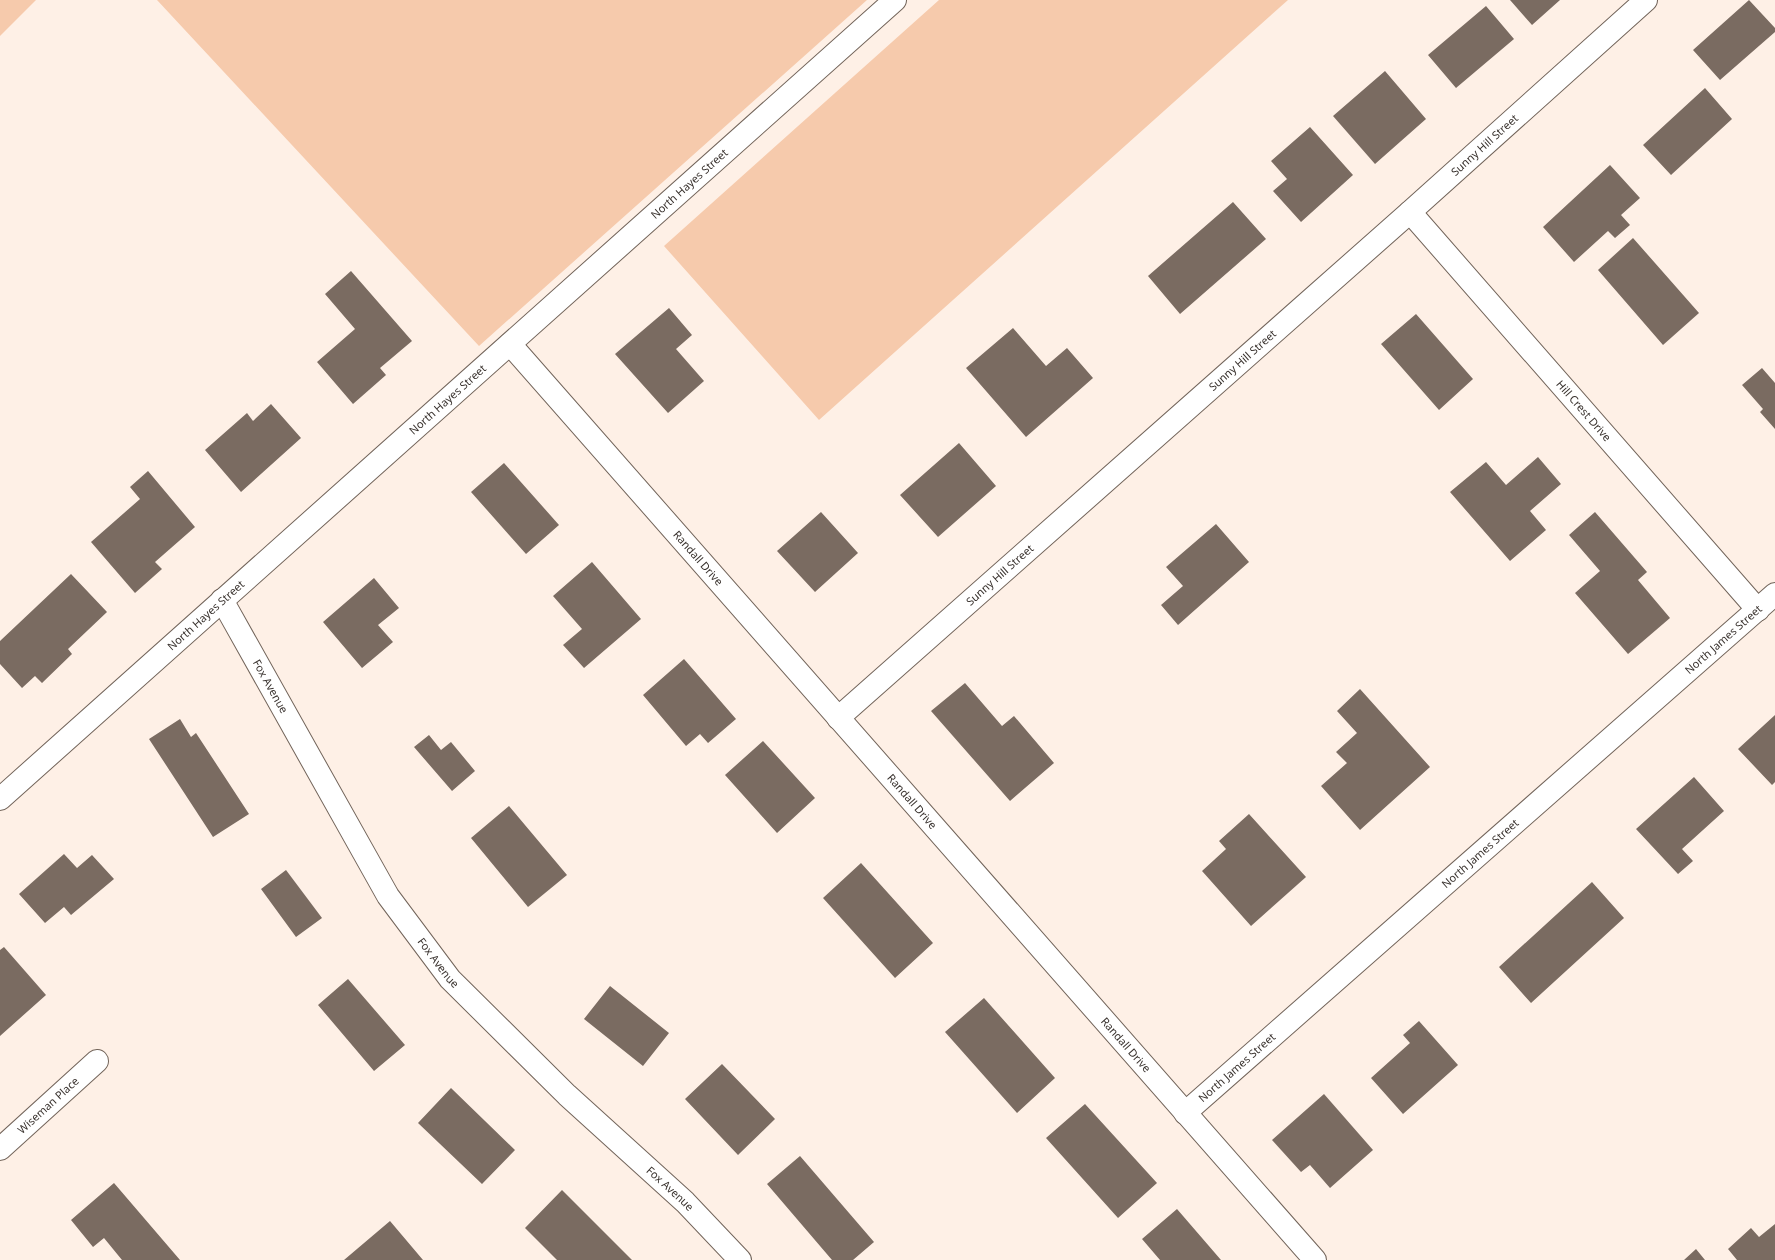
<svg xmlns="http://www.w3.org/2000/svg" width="1775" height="1260" font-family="'Noto Sans',sans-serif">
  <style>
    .green { fill: #f6caac }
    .building { fill: #7a6b61 }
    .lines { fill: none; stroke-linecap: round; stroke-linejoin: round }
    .minor-casing { stroke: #72645a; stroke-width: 24 }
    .minor { stroke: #fff; stroke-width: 22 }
    .labels { text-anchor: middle; stroke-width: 4; stroke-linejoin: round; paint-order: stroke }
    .street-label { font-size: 11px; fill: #39322e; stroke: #fff }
  </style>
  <rect width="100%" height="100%" fill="#fef0e6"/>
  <path class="green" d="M0,0H36L0,36Z
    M157,0H867L479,346Z
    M939,0H1288L819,420L664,246Z"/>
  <path class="building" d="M1510,0H1560L1532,25Z
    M1749,0L1775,28V32L1720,80L1693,50Z
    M1486,6L1514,39L1456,88L1428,55Z
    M1385,71L1426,119L1375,164L1333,116Z
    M1705,88L1732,119L1671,175L1643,145Z
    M1310,127L1353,175L1301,222L1273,191L1287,179L1271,161Z
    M1610,165L1640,198L1621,215L1630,225L1615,238L1608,231L1574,262L1543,227Z
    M1233,202L1266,239L1180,314L1148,276Z
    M1633,238L1699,313L1663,345L1598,270Z
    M351,271L412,341L380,368L386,375L353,404L317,362L355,329L325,294Z
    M669,308L692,335L676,349L704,381L668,413L615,354Z
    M1416,314L1473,379L1439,410L1381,344Z
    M1013,328L1046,366L1067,348L1093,378L1026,437L966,368Z
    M1762,368L1775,383V429L1760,412L1763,409L1742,385Z
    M271,404L301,438L241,492L205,450L247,413L253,421Z
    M959,443L996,486L938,537L900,495Z
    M1538,457L1561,484L1530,511L1546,530L1510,561L1450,492L1486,462L1506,485Z
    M504,463L559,525L526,554L471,492Z
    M148,471L195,527L155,562L162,569L135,593L91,542L140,499L130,487Z
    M821,512L858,553L815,592L777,551Z
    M1595,512L1647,572L1638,580L1670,618L1628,654L1575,593L1600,571L1569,535Z
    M1216,524L1249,562L1178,625L1161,605L1183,586L1166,567Z
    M592,562L641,619L584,668L563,645L582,629L553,596Z
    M71,574L107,612L68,649L72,654L42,683L35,676L22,688L0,664V641Z
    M374,578L399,608L378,625L393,642L362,668L323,622Z
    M684,659L736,719L708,743L700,734L686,746L643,695Z
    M965,683L1002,726L1014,716L1054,763L1010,801L931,711Z
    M1360,689L1430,767L1360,830L1321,786L1347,763L1336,752L1357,733L1337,711Z
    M1775,715V782L1772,785L1738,749Z
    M180,719L191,737L196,733L249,814L213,837L149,739Z
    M429,735L441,750L451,742L475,771L452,791L414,747Z
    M763,741L815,798L777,833L725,775Z
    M1694,777L1724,811L1682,849L1693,861L1678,874L1636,829Z
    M509,806L567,875L528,907L471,838Z
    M1249,814L1306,877L1251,926L1202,871L1226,849L1219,841Z
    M64,854L77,868L92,855L114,879L71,915L64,907L45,923L19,894Z
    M861,863L933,943L895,978L823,898Z
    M286,870L322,918L296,937L261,889Z
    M1592,882L1624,918L1531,1003L1499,967Z
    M4,947L46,995L0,1036V950Z
    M348,979L405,1045L374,1071L318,1005Z
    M610,986L669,1033L643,1066L584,1019Z
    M984,998L1055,1078L1017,1113L945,1032Z
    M1419,1021L1458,1065L1403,1114L1371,1078L1410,1043L1403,1035Z
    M722,1064L775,1119L738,1155L685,1099Z
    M451,1088L515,1150L482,1184L418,1123Z
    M1324,1094L1373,1150L1330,1188L1310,1165L1301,1172L1272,1140Z
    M1085,1104L1157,1183L1118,1218L1046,1138Z
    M800,1156L874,1242L853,1260H832L767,1184Z
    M114,1183L180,1260H122L104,1238L93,1247L71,1220Z
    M562,1190L632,1260H557L525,1228Z
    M1177,1209L1221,1260H1160L1142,1239Z
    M390,1221L423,1260H344Z
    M1775,1224V1260H1737L1728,1249L1751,1228L1759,1237Z
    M1696,1249L1705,1260H1684Z"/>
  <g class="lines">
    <g class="minor-casing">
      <g id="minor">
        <path id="s1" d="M1410,212L1758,610"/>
        <path id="s2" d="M510,344L1315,1260"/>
        <path id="s3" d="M222,600L388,896L450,979L567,1095L685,1202L740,1260"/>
        <path id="s4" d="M838,718L1410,212L1646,0"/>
        <path id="s5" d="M0,799L895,0"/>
        <path id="s6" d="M1185,1113L1775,594"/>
        <path id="s7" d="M0,1149L97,1061"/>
      </g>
    </g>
    <use href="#minor" class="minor"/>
  </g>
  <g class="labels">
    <g class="street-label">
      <text dy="4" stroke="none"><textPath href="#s4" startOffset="864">Sunny Hill Street</textPath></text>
      <text dy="4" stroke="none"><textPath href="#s5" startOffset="924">North Hayes Street</textPath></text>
      <text dy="4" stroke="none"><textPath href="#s4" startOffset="540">Sunny Hill Street</textPath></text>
      <text dy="4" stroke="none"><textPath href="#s5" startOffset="600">North Hayes Street</textPath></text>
      <text dy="4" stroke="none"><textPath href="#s1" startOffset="264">Hill Crest Drive</textPath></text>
      <text dy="4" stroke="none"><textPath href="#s2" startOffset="285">Randall Drive</textPath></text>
      <text dy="4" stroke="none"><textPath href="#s4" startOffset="216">Sunny Hill Street</textPath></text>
      <text dy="4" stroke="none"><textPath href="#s5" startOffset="276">North Hayes Street</textPath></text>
      <text dy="4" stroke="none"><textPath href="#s6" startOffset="717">North James Street</textPath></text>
      <text dy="4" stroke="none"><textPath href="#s3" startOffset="99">Fox Avenue</textPath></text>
      <text dy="4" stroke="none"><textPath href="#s2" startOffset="609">Randall Drive</textPath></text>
      <text dy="4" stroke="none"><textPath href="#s6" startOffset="393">North James Street</textPath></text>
      <text dy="4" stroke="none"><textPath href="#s3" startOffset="423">Fox Avenue</textPath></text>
      <text dy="4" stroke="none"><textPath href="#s2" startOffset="933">Randall Drive</textPath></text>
      <text dy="4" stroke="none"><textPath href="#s6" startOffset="69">North James Street</textPath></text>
      <text dy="4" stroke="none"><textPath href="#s7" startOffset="65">Wiseman Place</textPath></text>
      <text dy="4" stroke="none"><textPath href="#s3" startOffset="747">Fox Avenue</textPath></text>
    </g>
  </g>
</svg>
